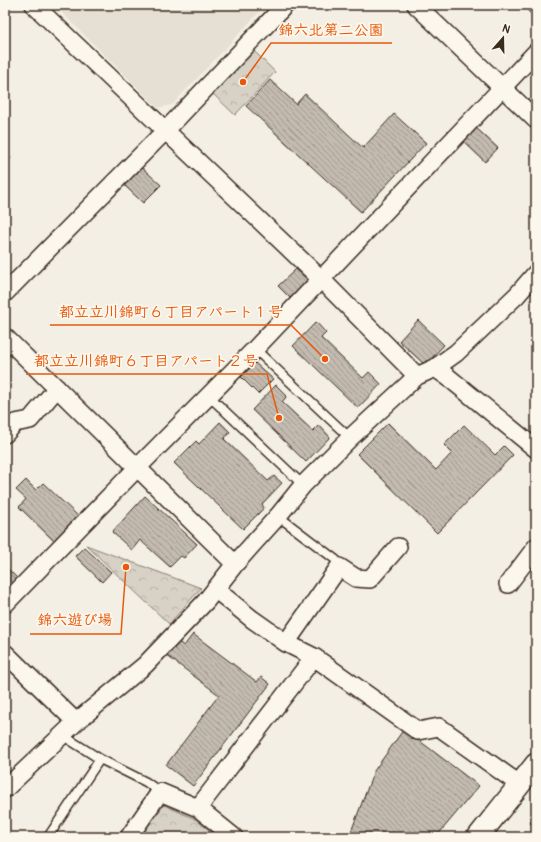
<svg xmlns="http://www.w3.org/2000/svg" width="541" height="842" font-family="Pangolin,'Klee One',sans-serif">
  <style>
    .built { fill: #e5dfd4 }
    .forest { fill: url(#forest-crowns); stroke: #8a7e72 }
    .building { fill: url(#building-back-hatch); stroke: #3b2a1e }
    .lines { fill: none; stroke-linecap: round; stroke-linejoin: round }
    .service-casing { stroke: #3b2a1e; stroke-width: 11 }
    .minor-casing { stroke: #3b2a1e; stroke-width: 20 }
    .tertiary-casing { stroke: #3b2a1e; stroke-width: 24 }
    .service { stroke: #fbf7ec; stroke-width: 8 }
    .minor { stroke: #fbf7ec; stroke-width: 17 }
    .tertiary { stroke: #fbf7ec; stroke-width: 21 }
    .leader { fill: none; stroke: #e8590c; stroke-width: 1.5 }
    .callout-dot { fill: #e8590c; stroke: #fbf7ec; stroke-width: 1.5 }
    .callout-label { font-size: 15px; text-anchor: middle; font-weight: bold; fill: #e8590c; stroke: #fbf7ec; stroke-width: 3.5; stroke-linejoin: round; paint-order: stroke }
  </style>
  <defs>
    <pattern id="forest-crowns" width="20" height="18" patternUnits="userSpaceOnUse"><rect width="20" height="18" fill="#d8d1c6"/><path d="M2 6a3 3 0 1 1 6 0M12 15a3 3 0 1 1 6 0" fill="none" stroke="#bab4aa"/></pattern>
    <pattern id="building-back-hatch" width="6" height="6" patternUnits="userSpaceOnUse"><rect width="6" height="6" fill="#c3bbb0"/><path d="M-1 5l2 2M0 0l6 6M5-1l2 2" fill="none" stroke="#a0988f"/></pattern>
  </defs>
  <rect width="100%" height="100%" fill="#f3efe4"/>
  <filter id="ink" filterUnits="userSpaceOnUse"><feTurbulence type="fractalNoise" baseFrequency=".025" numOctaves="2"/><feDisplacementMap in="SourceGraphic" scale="8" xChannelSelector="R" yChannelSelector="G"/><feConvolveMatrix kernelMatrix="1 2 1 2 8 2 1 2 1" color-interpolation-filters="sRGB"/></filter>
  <g filter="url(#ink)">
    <path class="built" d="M54,5H266L172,105L158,108Z"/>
    <path class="forest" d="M251,48L275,72L235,115L210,91Z
      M86,545L201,588L169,624Z
      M164,805L195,819L218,837H140Z"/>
    <path class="building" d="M522,5H536V19Z
      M270,80L296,104L305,94L363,148L394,114L426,143L361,212L246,106Z
      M474,126L498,148L485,162L461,139Z
      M5,152L11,158L5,164Z
      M139,165L161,185L143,203L122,183Z
      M296,269L308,280L290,298L278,286Z
      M418,320L444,345L425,365L399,341Z
      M316,322L326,333L321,338L363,378L369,372L381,384L358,408L293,346Z
      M255,363L273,379L258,394L241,377Z
      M276,385L287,396L282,402L313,431L319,425L330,437L306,462L252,410Z
      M220,422L230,432L224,439L268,481L274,476L282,483L262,504L264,508L243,529L174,463L196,441L199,444Z
      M388,423L436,470L452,453L444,445L464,425L495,455L504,446L513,455L437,533L357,454Z
      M26,480L36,490L43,483L79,517L55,542L19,507L26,499L16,490Z
      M145,496L197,544L184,558L181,556L170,567L140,540L132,550L112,532Z
      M84,547L111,572L102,582L75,556Z
      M5,566L19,580L8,591L5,588Z
      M193,634L257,682L261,677L270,684L193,786L166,765L219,695L166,655L177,641L184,646Z
      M404,729L479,786L436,837H349L374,771Z
      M536,815V828L530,823Z"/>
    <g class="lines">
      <g class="service-casing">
        <path id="service" d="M255,349L350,438
          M209,396L303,485
          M278,516L336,560L339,567
          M62,735L100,759L146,782L160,792
          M48,837L100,759"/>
      </g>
      <g class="minor-casing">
        <path id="minor" d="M34,5L322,280L417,376
          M416,5L536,120
          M5,293L166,130L285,5
          M5,337L235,564
          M435,368L448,377L536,449
          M5,434L15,423L30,420L57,388
          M508,584L536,547
          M5,604L138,467L255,349L536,52
          M286,643L339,567L356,578L370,579L398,547
          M5,653L76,722
          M314,657L418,731L439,727L519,784
          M5,789L76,722L145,665L206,601L235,564L278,516L303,485L350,438L417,376L435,368L456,353L517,295L536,273
          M198,808L314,657L286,643L252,619L215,589
          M129,837L160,792L198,808L234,837"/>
      </g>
      <g class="tertiary-casing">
        <path id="tertiary" d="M478,837L536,764"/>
      </g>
      <use href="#service" class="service"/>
      <use href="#minor" class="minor"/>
      <use href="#tertiary" class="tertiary"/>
    </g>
  </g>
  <path class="leader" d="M243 82L271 43H392M325 359L291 325H50M279 418L267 374H26M126 567L121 634H30"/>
  <g class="callout-dot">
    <circle cx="243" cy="82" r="4"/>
    <circle cx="325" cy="359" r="4"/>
    <circle cx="279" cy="418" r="4"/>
    <circle cx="126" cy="567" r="4"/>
  </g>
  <g class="callout-label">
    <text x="331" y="35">錦六北第二公園</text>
    <text x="171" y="317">都立立川錦町６丁目アパート１号</text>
    <text x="146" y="366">都立立川錦町６丁目アパート２号</text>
    <text x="75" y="625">錦六遊び場</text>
  </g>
  <rect width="541" height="842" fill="none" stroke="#fbf7ec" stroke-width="20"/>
  <rect x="10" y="10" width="521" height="822" fill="none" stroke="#3b2a1e" stroke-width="1.5" filter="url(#ink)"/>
  <g transform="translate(503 38) rotate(20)" stroke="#fbf7ec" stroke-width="3" paint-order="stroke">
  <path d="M0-3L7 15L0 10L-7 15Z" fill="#3b2a1e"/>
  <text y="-6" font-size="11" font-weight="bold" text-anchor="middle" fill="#3b2a1e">N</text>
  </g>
</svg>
